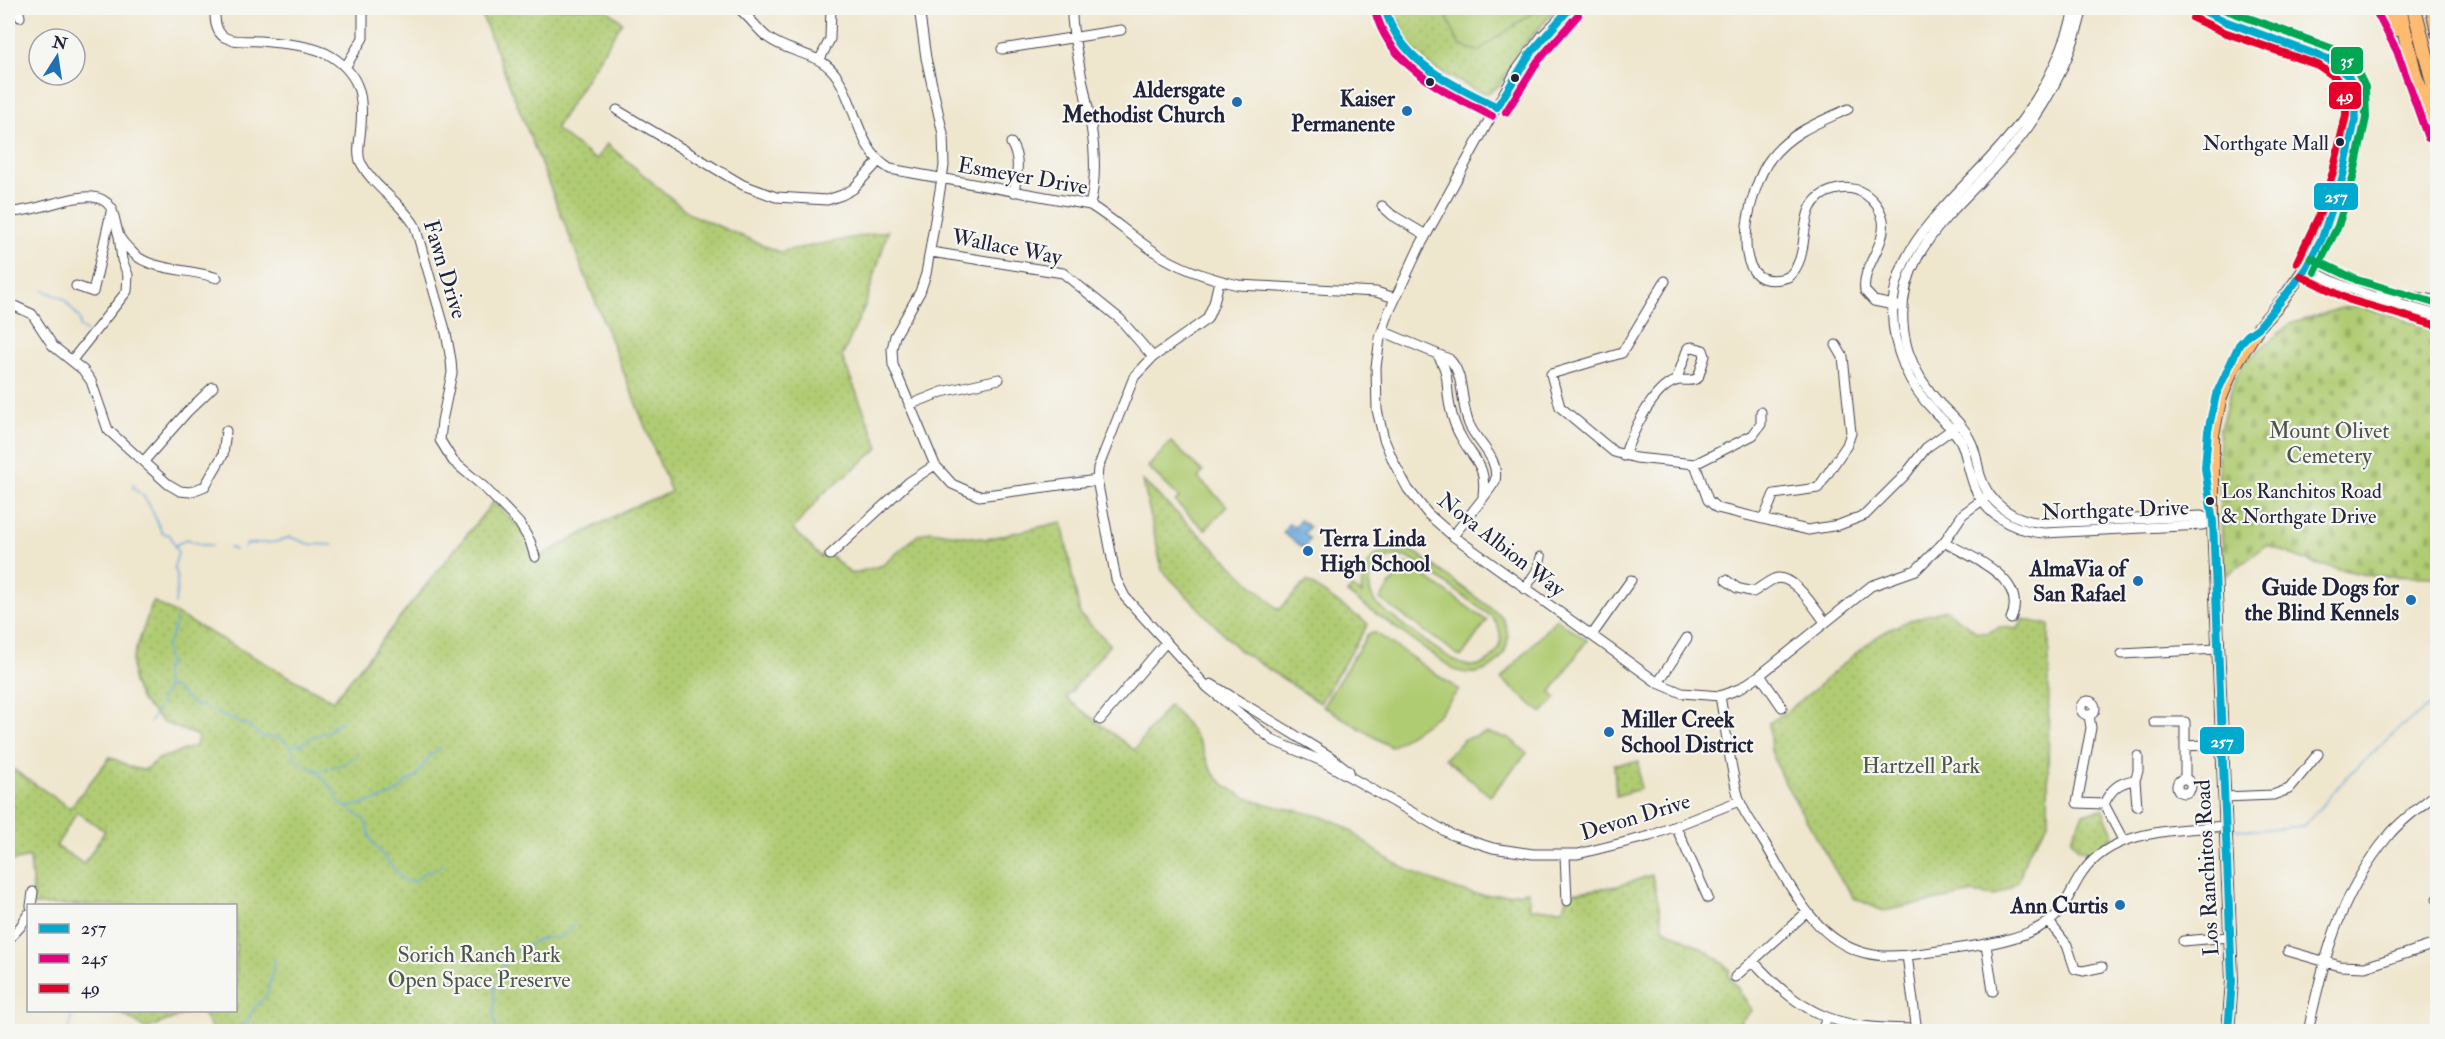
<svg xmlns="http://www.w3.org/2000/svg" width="2445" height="1039" font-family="'IM FELL Double Pica',serif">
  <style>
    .grass { fill: url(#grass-dots); stroke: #697757; stroke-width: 1.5; fill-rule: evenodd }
    .cemetery { fill: url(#cemetery-stones); stroke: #697757; stroke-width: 1.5 }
    .garden { fill: #b0cc73; stroke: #697757; stroke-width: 1.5; fill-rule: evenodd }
    .water { fill: url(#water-ripples); stroke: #46658c; stroke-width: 1.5 }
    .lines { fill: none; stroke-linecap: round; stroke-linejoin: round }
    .stream { stroke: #69a8dc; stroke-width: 1.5 }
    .minor-casing { stroke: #413f51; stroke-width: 11 }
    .major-casing { stroke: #413f51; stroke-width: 14 }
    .highway-casing { stroke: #413f51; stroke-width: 16 }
    .minor { stroke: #fff; stroke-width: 9 }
    .major { stroke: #febb71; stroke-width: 12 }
    .highway { stroke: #febb71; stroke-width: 14 }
    .bus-1-casing { stroke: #f6f6f2; stroke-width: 12 }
    .bus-2-casing { stroke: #f6f6f2; stroke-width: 12 }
    .bus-3-casing { stroke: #f6f6f2; stroke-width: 12 }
    .bus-4-casing { stroke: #f6f6f2; stroke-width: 12 }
    .bus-1 { stroke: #00a9ce; stroke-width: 8 }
    .bus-2 { stroke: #e5007d; stroke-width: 8 }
    .bus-3 { stroke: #e4002b; stroke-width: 8 }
    .bus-4 { stroke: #00a651; stroke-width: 8 }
    .bus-dot { fill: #22223b; stroke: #f6f6f2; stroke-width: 2 }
    .poi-dot { fill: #1f6fb2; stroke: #f6f6f2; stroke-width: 2 }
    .labels { text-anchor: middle; stroke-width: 4.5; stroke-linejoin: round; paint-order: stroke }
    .bus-label { font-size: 20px; fill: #22223b; stroke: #f6f6f2; text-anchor: end }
    .poi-label { font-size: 22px; font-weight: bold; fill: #22223b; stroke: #f6f6f2; text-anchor: end }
    .street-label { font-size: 22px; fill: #22223b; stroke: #f6f6f2 }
    .park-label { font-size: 22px; fill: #4d554c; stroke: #f6f6f2 }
    .line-badge { stroke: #f6f6f2; stroke-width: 2 }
    .badge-label { font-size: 16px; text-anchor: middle; font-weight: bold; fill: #fff }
  </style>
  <defs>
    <pattern id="grass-dots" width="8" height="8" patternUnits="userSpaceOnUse" patternTransform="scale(1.5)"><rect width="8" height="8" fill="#b0cc73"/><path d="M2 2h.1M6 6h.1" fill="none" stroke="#97af64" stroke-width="1.8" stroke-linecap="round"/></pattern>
    <pattern id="cemetery-stones" width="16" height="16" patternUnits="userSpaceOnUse" patternTransform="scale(1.5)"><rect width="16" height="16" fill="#b0cc73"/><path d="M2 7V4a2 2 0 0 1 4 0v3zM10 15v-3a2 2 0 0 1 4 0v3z" fill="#97af64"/></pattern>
    <pattern id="water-ripples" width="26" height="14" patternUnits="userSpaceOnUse" patternTransform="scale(1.5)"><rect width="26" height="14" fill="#69a8dc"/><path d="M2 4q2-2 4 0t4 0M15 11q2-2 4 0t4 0" fill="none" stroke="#5688b4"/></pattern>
  </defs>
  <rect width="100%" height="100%" fill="#f6f6f2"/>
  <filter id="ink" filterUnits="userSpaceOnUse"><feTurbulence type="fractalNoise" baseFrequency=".0167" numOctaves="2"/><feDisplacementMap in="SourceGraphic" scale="12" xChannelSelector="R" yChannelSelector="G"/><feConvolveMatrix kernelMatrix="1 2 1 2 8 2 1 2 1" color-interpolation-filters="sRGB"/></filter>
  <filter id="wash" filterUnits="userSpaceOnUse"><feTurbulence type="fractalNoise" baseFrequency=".008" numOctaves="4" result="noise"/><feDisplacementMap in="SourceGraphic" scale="24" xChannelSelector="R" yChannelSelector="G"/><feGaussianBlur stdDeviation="1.35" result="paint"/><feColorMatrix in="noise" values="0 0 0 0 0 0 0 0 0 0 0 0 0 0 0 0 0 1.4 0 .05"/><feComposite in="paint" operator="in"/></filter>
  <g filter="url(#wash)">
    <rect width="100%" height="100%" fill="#efe6ce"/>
    <path class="grass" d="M479,8H605L622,22L555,129L596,160L607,144L690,214L779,252L888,231L866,303L842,357L879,448L823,494L793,529L821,557L824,553L830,555L851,574L883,565L918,535L930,531L987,539L1062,522L1080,615L1110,644L1066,698L1134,750L1169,705C1181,718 1192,728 1200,744C1206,756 1209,771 1219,780C1253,811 1295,805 1334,821C1353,829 1365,844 1382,855C1402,869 1459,894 1483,895C1498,896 1514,893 1529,891L1530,909H1562L1567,901L1566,894L1618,886L1652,875L1664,929C1688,941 1711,951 1730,970L1728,974L1752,1010L1730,1032L213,1031L202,1011L236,1010V906L31,905L33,892L30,857L8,862V766L70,808L110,757L133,768L144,770L159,759L196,746L198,736L163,722L141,700L133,683L132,661L153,601L333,701L494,501L531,540L537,558L630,508L671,492ZM77,812L105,831L84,864L56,846Z
      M1388,8H1557L1522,48L1499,86L1487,93L1477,91L1429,65L1404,40Z
      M1143,481L1279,610L1307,581L1368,624L1320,703L1239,650L1162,570Z
      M1946,610L1977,632L1987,633L2000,627L2018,629L2023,619L2049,625L2048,823L2027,854L2019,879L2010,888L1995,896L1973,893L1883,911L1854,898L1838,875L1781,776L1771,750L1769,723C1809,699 1837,666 1874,639C1894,624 1922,616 1946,610Z
      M1639,762L1640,789L1616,796L1614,764Z
      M2102,809L2114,836L2091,853L2077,848L2071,839L2083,814Z
      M118,1011H192L146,1029Z"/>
    <path class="cemetery" d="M2359,306L2437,330V577L2372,576L2315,564L2267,545L2224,577L2218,456L2220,429L2233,384L2242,364L2290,324L2342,308Z"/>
    <path class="garden" d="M1443,8H1539L1478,51L1460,46Z
      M1171,442L1203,472L1198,478L1227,506L1205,530L1175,502L1179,497L1148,467Z
      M1395,548L1408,549L1419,555L1501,616C1522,648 1490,684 1455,670L1347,593L1352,587L1362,594C1359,570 1371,552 1395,548ZM1396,556L1406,557L1415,561L1492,617C1499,626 1503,636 1499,647C1494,661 1479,669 1465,665C1451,662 1391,616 1377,605C1362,585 1371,560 1396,556Z
      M1406,563L1487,621L1461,657L1380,599Z
      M1556,619L1587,640L1551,692L1556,698L1542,713L1501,679Z
      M1376,633L1459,690L1438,715L1391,747L1323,706L1368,634Z
      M1486,733L1509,738L1527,753L1490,796L1445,758L1465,739Z"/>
    <path class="water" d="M1300,520L1309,527L1304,534L1310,539L1304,548L1283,533L1289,523L1295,527Z"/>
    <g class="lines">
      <path class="stream" d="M43,290L64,299L80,319V327L87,332
        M134,484L133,488L143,496L150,506L162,533L170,535L178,553L174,567C180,579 176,591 175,604
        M174,546L187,539L202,545H213
        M229,547L235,550
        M244,547L247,544L276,542L290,537L309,544L334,545
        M166,687L175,688L197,707L202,705C214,715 230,716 243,725L247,724L264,738C277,734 295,742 293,757L303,765L316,770L333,789L339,802L365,820L372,842L404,881L414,882L426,871L438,870L441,864
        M150,723L161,703V697L166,691C166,682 165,676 165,667L169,666L166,648L176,624L175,618
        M293,745H301C304,740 322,732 328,732L334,725L341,722
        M317,770C328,771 350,762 358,754
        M346,807L361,805L390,796L400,790L407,781L415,778L430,756L440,748
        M2233,829L2255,830L2304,826L2344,780L2399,728L2438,700
        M68,1032L71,1021V1010
        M234,1032L241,1024L246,1025L253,1009L267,995L275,959
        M497,1032L494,1018V987L499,983L498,971L509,960L511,953L543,938L562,937L574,925"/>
    </g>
  </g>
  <g filter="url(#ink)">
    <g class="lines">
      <g class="minor-casing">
        <path id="minor" d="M18,8L20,17
          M216,8C214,17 215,31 224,37C235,43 248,40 260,41C280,43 314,45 331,56C363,76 364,102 360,136C359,144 357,156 361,163C374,188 401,202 415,226L446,333L451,360L452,373L442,421L440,440L453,461L484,487L519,523L530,541L535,557
          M738,8C750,17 757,29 767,37C790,55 821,51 838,78C857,108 858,150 890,169L1090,205C1113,219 1132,237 1155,252C1180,269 1208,278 1238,285L1376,292L1395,298
          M919,8L926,58L943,134L944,166L926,274L920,292L895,336L892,349L893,365L935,465L952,484L979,496L1097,480
          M1072,8C1071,24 1075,42 1078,58C1087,107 1102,156 1090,205
          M1385,8C1386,15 1391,22 1394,29C1414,71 1459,87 1497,107
          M1570,8L1542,36L1516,71L1419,248L1389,312L1380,338L1376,367L1377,410L1384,439L1394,463L1408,489L1428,514L1453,536L1658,683L1682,693L1720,696L1739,689L1760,675L1871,586L1916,570L1944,542L1963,514L1989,495
          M2075,8C2063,53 2042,96 2013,132C1956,204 1859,258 1904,366C1911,383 1921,398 1934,411C1943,421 1954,429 1961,442C1966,453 1967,464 1971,476C1980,512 2009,530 2044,533L2202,525L2213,522
          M2083,8C2072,54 2052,96 2023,134C1972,202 1879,251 1908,351C1915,372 1926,389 1941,405C1952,416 1964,426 1970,440C1976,451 1977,463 1980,475C1989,505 2014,521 2044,523L2201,516L2213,522
          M1002,49L1121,30
          M820,59L830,39L831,8
          M346,66L363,38V8
          M1848,109C1820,122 1791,132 1771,158C1749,185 1721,299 1788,277C1817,253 1789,202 1834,190C1845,187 1856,188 1865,194C1874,200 1881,210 1883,220C1887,246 1861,266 1865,291L1874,301L1898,306
          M617,110L743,185L776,197L827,200L842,195L853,189L878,162
          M1011,143C1021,160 1017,173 1014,192
          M1382,206L1392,215L1426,235
          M8,212C33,213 72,194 93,197C116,200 113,219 119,236C121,241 129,249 133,253C150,271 194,269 217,278
          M931,252L1063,273L1120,319L1153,357
          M2306,267C2347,292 2392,302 2438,315
          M1219,281L1214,303L1207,319L1153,357L1134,377L1098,468L1097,480L1116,579L1125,597L1207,687L1274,741L1322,761L1452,835L1493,848L1533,854H1578L1650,836L1739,801
          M1665,281L1622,353L1551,374L1560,407L1614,452L1636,458L1695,464L1708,500L1717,508L1808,530L1839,525L1865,515L1905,475L1926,448L1955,427
          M76,286L93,292L112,208
          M2376,297C2397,292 2417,297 2438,301
          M2374,298L2381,307L2438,324
          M8,303L32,314L53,346L83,370L91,381L108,430L168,484L180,491L190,492L205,486L223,455L226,431
          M1382,331L1449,359C1465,374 1460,402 1469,424C1477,443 1500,458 1495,481C1493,487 1460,527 1453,536
          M1437,354C1451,375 1445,384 1450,407C1452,416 1456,429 1461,437C1474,461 1487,465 1483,495
          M72,360L127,291L128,275L122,260L119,236
          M909,405L942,392L999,379
          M1624,456C1632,434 1651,390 1675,381C1683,378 1690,383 1698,378L1705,356L1703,350L1693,347L1688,348L1676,381
          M144,461L187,412L213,387
          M1695,464L1753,435L1761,424V412
          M1764,518L1774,494L1818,488L1847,445L1851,433L1843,357L1836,345
          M1944,542C1971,557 2029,578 2011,619
          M830,555L909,482L935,465
          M1726,580L1737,588L1753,592C1760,588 1767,582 1774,579C1793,572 1815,609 1825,622
          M1525,589L1538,569L1541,557
          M1592,635L1631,580
          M2122,654L2217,649
          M1760,675L1782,707
          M1658,683L1687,638
          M1211,684L1331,757L1349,771
          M1720,696C1726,729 1730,768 1739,799C1744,814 1756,829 1764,842C1790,884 1813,940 1865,953C1892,960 1920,953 1947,950C1981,945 2016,942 2047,923C2065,912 2071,888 2083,872C2114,828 2176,831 2225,826
          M2081 708a7 7 0 1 1 14 0a7 7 0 1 1-14 0Z
          M2089,715L2091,728L2077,803L2104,804L2123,840
          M1100,720L1166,642
          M2154,722H2185V779
          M2186,746L2221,744
          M2177 786a7 7 0 1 1 14 0a7 7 0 1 1-14 0Z
          M2135,780L2137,806
          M2224,797L2273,795L2289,789L2318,754
          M2104,804C2111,789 2119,782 2135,780L2138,771V756
          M1676,827L1708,898
          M1565,855L1567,901
          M2437,899H2438
          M31,906L33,892
          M2049,922L2067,945L2075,969L2083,971L2102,967
          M8,940L21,926L28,914
          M2183,941L2230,937
          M1986,945L1993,991
          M2288,951L2340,966L2365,967L2438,943
          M1907,955L1917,1032
          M1753,961C1806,1019 1840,1029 1917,1029
          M1735,977L1807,912
          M1822,1032L1826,1019
          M2308,1032C2324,957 2339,895 2389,835C2402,819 2422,806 2438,792
          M2437,1032L2438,1031"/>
      </g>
      <g class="major-casing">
        <path id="major" d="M2197,8L2227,22L2322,55L2335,61L2345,71L2352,82L2357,105L2337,201L2327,229L2306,267L2284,298L2258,328L2233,368L2220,400L2213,435V522L2232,981L2228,1032"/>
      </g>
      <g class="highway-casing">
        <path id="highway" d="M2386,8L2398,29
          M2399,8L2415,76L2438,134
          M2414,8L2438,102
          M2433,8L2438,33"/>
      </g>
      <use href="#minor" class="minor"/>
      <use href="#major" class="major"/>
      <use href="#highway" class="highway"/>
      <g class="bus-1-casing">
        <path id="bus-1" d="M1385,8C1399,62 1452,84 1497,107
          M2197,8L2227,22L2328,59L2348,76L2354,88L2357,101L2355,120L2343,176L2322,238L2306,268L2289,291L2258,328L2248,335L2239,345L2216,395L2208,431L2205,468L2213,522L2232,981L2228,1032
          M1497,107L1530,54L1570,8"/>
      </g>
      <g class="bus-2-casing">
        <path id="bus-2" d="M1375,10C1389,67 1445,92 1492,116
          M2377,13L2397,51L2428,138
          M1506,112L1538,61L1578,15"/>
      </g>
      <g class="bus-3-casing">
        <path id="bus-3" d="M2193,18L2224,32L2318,65L2335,77L2343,89L2346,99V115L2333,172L2318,218L2297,262
          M2301,276L2350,300L2435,325"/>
      </g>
      <g class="bus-4-casing">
        <path id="bus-4" d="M2221,8L2333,49L2355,67L2365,87L2366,118L2353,178L2338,226L2315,272
          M2311,258L2357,280L2438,304"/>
      </g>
      <use href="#bus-1" class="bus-1"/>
      <use href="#bus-2" class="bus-2"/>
      <use href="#bus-3" class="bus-3"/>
      <use href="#bus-4" class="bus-4"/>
    </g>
  </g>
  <g class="bus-dot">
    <circle cx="1515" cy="78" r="5"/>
    <circle cx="1430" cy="82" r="5"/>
    <circle cx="2340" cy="142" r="5"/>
    <circle cx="2210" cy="501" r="5"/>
  </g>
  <g class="poi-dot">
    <circle cx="1237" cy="102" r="6"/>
    <circle cx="1407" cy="111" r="6"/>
    <circle cx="1308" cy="551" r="6"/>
    <circle cx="2138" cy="581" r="6"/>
    <circle cx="2411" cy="600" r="6"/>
    <circle cx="1609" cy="732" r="6"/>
    <circle cx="2120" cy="905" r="6"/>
  </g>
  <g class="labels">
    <g class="bus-label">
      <text x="2329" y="150">Northgate Mall</text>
      <text x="2221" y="498" text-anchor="start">Los Ranchitos Road<tspan x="2221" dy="25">&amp; Northgate Drive</tspan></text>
    </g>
    <g class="poi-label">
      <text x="1225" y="97">Aldersgate<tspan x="1225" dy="25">Methodist Church</tspan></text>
      <text x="1395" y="106">Kaiser<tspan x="1395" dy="25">Permanente</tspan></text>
      <text x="1320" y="546" text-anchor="start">Terra Linda<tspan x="1320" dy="25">High School</tspan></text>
      <text x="2126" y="576">AlmaVia of<tspan x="2126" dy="25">San Rafael</tspan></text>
      <text x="2399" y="595">Guide Dogs for<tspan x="2399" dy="25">the Blind Kennels</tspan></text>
      <text x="1621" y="727" text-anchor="start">Miller Creek<tspan x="1621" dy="25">School District</tspan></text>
      <text x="2108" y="913">Ann Curtis</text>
    </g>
    <g class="street-label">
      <text transform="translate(1023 175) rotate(10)" y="8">Esmeyer Drive</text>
      <text transform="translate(1007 246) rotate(11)" y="8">Wallace Way</text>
      <text transform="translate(446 269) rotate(73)" y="8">Fawn Drive</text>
      <text transform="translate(2115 509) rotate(-2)" y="8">Northgate Drive</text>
      <text transform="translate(1502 544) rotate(38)" y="8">Nova Albion Way</text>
      <text transform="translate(1635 816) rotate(-17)" y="8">Devon Drive</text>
      <text transform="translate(2206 868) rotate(-93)" y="8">Los Ranchitos Road</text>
    </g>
    <g class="park-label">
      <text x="2329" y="438">Mount Olivet<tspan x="2329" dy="25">Cemetery</tspan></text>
      <text x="1921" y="773">Hartzell Park</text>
      <text x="479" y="962">Sorich Ranch Park<tspan x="479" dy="25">Open Space Preserve</tspan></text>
    </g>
  </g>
  <g class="line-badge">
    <rect x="2330" y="46" width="34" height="29" rx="6" fill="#00a651"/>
    <rect x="2328" y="81" width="34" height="29" rx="6" fill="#e4002b"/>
    <rect x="2313" y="182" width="46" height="29" rx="6" fill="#00a9ce"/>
    <rect x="2199" y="726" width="46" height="29" rx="6" fill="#00a9ce"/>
  </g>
  <g class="badge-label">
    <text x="2347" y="66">35</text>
    <text x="2345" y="101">49</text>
    <text x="2336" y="202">257</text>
    <text x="2222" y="747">257</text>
  </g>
  <rect width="2445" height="1039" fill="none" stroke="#f6f6f2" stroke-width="30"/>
  <rect x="27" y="904" width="210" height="108" fill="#f6f6f2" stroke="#a1a1a9" stroke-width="1.5"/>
  <rect x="39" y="924" width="30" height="9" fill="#00a9ce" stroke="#a1a1a9" stroke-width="1.5"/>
  <text x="81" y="934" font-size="18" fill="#22223b">257</text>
  <rect x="39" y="954" width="30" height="9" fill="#e5007d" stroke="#a1a1a9" stroke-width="1.5"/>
  <text x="81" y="964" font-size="18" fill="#22223b">245</text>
  <rect x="39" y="984" width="30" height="9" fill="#e4002b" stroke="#a1a1a9" stroke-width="1.5"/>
  <text x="81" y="994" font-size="18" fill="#22223b">49</text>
  <g transform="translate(57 57) rotate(12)"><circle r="28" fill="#f6f6f2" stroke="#a1a1a9" stroke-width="1.5"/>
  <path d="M0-4.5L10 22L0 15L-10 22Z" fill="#1f6fb2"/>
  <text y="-9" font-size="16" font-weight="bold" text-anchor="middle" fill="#22223b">N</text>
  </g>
</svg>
